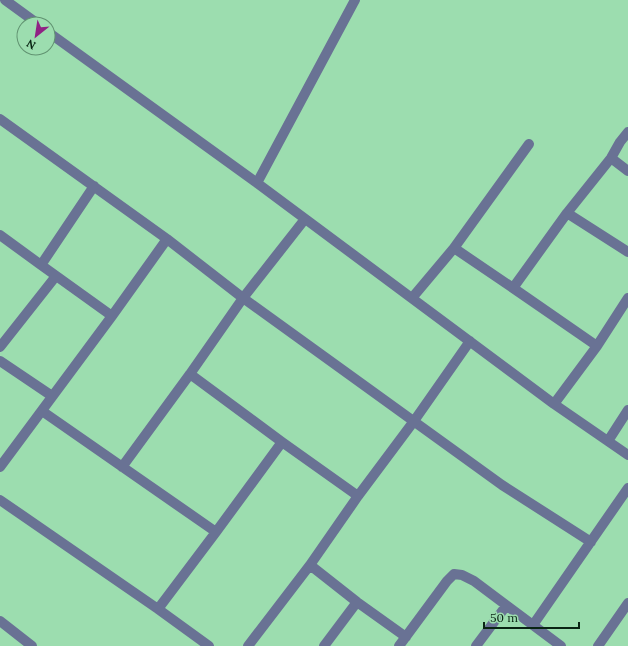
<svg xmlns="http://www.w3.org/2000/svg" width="628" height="646" font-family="Lora,serif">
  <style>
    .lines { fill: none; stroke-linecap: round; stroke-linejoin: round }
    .minor { stroke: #697294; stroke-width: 10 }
  </style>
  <rect width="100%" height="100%" fill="#9cddaf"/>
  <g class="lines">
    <path class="minor" d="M5,0L38,24
      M48,32L257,183L554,404L628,455
      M0,119L167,239L243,298L502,485L591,542
      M611,158L628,171
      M257,183L355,0
      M567,213L628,252
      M0,235L41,265L94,186
      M454,248L513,288L597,346
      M41,265L112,316
      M513,288L567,213L611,158L620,142L628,132
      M412,298L454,248L529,144
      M0,347L56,276
      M0,361L52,396
      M190,374L282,442L358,496
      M554,404L597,346L628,298
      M42,411L216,532
      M608,441L628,410
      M0,467L112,316L167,239
      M122,467L190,374L243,298L305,219
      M0,500L158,609L209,646
      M310,565L357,602L406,637
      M158,609L216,532L282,442
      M0,621L32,646
      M533,625L628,488
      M248,646L310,565L358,496L414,421L470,341
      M324,646L357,602
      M399,646L447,581L454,574L462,575L474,581L561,646
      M476,646L506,606
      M598,646L628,603"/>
  </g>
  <g transform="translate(36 36) rotate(210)"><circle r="19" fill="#9cddaf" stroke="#619371"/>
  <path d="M0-3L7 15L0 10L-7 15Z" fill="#902284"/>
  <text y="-6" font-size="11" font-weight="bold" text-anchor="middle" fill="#092413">N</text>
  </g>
  <path d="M484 622v6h95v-6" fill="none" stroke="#092413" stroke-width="2"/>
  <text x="490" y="622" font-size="12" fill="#092413" stroke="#9cddaf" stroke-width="3" paint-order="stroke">50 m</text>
</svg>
